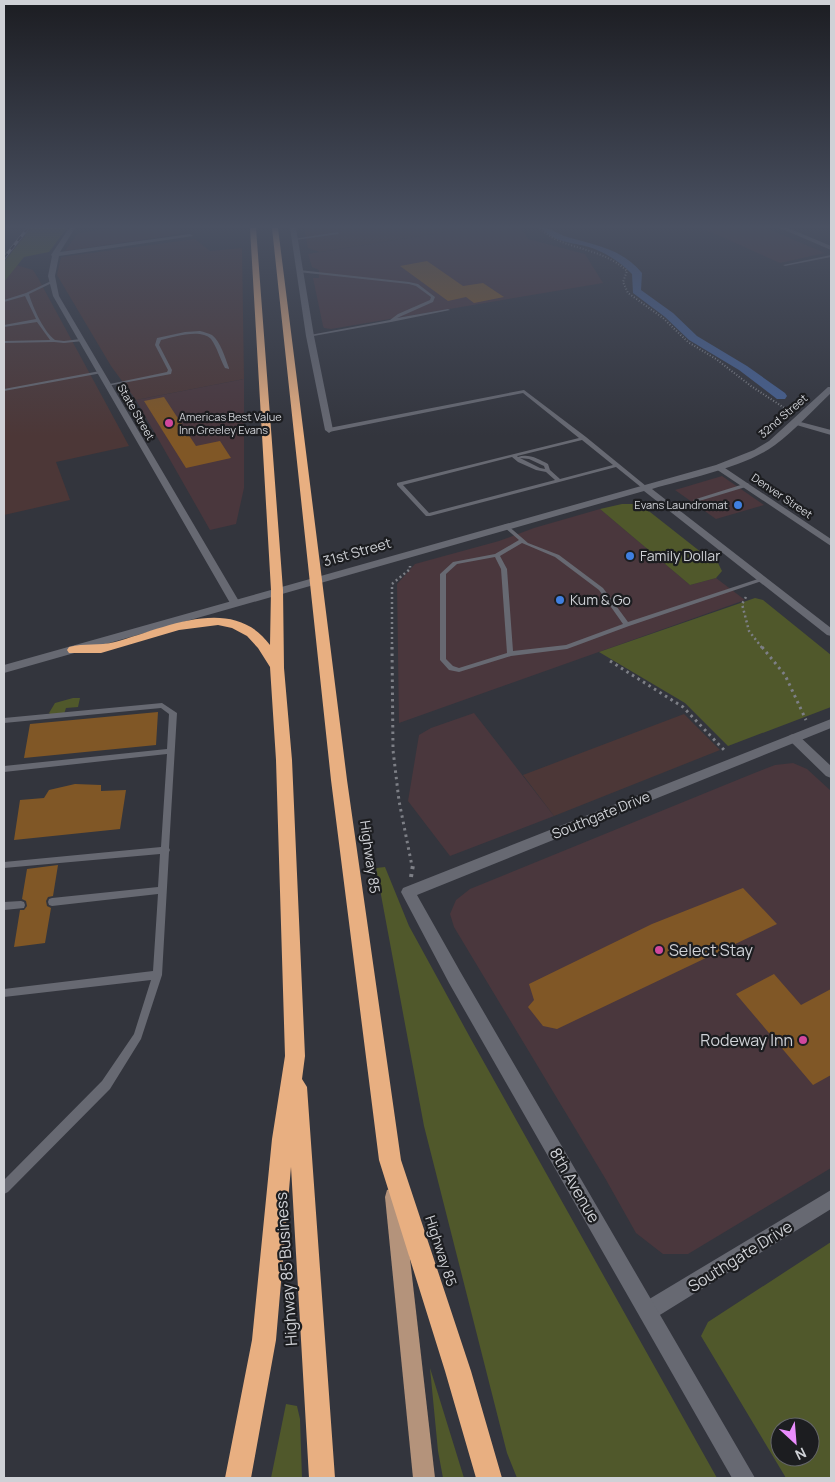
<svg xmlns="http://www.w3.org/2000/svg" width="835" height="1482" font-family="Manrope,sans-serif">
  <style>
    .commercial { fill: #4a373d }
    .industrial { fill: #4c3737 }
    .green { fill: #50582b; fill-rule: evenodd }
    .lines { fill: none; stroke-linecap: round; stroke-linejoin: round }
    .canal { fill: #466091; fill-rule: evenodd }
    .building { fill: #805726 }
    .path-far3 { stroke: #7d7f86; stroke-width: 2; stroke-dasharray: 1 2; stroke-linecap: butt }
    .path-far2 { stroke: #7d7f86; stroke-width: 2.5; stroke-dasharray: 2 3; stroke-linecap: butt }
    .path-far1 { stroke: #7d7f86; stroke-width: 3; stroke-dasharray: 2.5 4; stroke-linecap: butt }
    .path { stroke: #7d7f86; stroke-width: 4; stroke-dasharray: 3 5; stroke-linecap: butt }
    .lane { fill: #676972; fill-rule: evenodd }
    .street { fill: #676972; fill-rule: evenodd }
    .secondary { fill: #676972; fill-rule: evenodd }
    .primary { fill: #b4937b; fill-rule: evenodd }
    .highway { fill: #e8af81; fill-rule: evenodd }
    .rail-casing { stroke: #8f9198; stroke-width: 3 }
    .rail { stroke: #1c1d20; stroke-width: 2; stroke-dasharray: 5.5; stroke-linecap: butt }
    .hotel-dot { fill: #d1479c; stroke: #1c1d20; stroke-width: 2 }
    .shop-dot { fill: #3f7fe0; stroke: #1c1d20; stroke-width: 2 }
    .labels { text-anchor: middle; stroke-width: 4.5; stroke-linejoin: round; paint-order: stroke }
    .far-street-label { font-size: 11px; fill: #cfd1d6; stroke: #1c1d20 }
    .far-poi-label { font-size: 11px; fill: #cfd1d6; stroke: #1c1d20; text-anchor: start }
    .street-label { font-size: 14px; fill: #cfd1d6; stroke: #1c1d20 }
    .poi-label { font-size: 14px; fill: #cfd1d6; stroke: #1c1d20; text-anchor: start }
    .near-poi-label { font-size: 16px; fill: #cfd1d6; stroke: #1c1d20; text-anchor: start }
    .near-street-label { font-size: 16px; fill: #cfd1d6; stroke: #1c1d20 }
  </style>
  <rect width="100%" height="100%" fill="#33353d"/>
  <path class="commercial" d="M113,228H178L180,231V233L174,235L65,251L78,233Z
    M470,228H521L528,239L585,254L603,283L331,329L324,328L323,326L313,278H319V270L312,267L308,254Z
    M702,228H766L825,253L780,263Z
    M244,379V488L236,524L210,530L136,400Z
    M722,476L764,505L716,519L675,490Z
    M600,509L690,585L716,578L745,600L399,723L397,584L415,564L499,541L534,528Z
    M474,713L554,816L450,856L408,801L419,735L431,728Z
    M793,763L807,769L831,791V1168L688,1254H663L636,1233L605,1178L454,927L450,914L456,900L470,889L747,776L775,765Z"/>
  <path class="industrial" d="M304,228H470L320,252L308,248Z
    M195,239L210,251L242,248L244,379L136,400L111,366L57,275L61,257Z
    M16,265L33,270L38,278L129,446L56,462L70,500L4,515V282Z
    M684,714L720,750L554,816L523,775Z"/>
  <path class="green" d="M31,228H67L49,252L24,257L4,282V262Z
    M622,504H634L650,512L711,560L717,561L722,571L716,578L690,585L600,509Z
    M755,598L763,600L831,655V707L728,746L685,703L599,652Z
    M73,698H80L78,707L66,708L64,714L51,715L49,713L55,703Z
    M385,867L409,926L472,1041L717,1478H517L507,1453L424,1126L376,868Z
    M831,1242V1478H786L701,1336L708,1322ZM780,1427H810V1457H780Z
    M430,1368L464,1478H443L438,1451Z
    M286,1404L297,1406L300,1419L302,1478H271Z"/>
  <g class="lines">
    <path class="canal" d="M542,228C552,228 557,234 567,237C596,245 622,249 642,273L641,290L673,313L697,336L747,366L785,393L787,396L785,399H777L739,370L689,340L665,317L633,293L632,274C620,262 605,252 589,247C572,242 554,243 542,228Z"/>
  </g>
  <path class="building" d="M427,261L463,286L483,283L504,297L474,303L466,297L448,301L400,266Z
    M164,397L196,446L220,441L231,458L186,468L144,401Z
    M158,712L156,745L24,758L30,724Z
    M75,784L101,785V791L126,790L120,829L14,840L20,800L44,798L49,790Z
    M58,865L53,896L48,897L46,901L47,906L51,908L45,943L14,947L20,910H24L27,906L26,901L22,899L27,869Z
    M743,888L777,924L557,1029L543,1026L528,1007L534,1000L529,984L652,924Z
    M774,974L801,1005L831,989V1075L813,1085L736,994Z"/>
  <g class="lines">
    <path class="path-far3" d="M540,228C562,251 599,245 627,271L623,282L628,293L663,318L688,342L716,359L751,386L789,411"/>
    <path class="path-far2" d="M746,597L742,604L749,631L763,649
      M392,649V584L410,569V566"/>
    <path class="path-far1" d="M392,647L393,750L399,801L412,866
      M762,647L785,675L806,720
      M610,661L683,707L726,752"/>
    <path class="path" d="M411,877L413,865"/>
    <path class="lane" d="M338,232L339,234L295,240L293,239Z
      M831,255V257L785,266L783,265Z
      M299,270L409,282L418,284L435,297L433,302L397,318L448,309L450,310L391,322L308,337V336L310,335L390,320L398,314L430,300L431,297L416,286L409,284L298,272Z
      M51,281L54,282L29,294C33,308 44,332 55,340L64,341L81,339H83V341L64,343L54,342L4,343V341L50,340L37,322L4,327V325L36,319L25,296L4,302V300L26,293Z
      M200,331C204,332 208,333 212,335C221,342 225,358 229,368V369L225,368C220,359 217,347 211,339C201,328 173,337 161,340L159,345L172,370L171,374L107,386L105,385L167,372L168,370L155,345L157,338L185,332Z
      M100,371L102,372V373L4,391V389Z
      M524,390L586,437L646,486V488H642L616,467L430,516H426L397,485V483L579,438L523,393L329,432L326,430L329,428ZM582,440L613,465L560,479L550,470L548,464C539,459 528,453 518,457L517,456ZM512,457L518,462L536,470L546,472L555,480L429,513L403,485ZM520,458L529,459L544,466L545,469L540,468Z
      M747,483L749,484V486L696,502L693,500Z
      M506,524L528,543L559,555L603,588L628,622L761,578H765L766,579L765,580L629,626L567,649L511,656L459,672L449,670L440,660V574L453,562L495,554L519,540L504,527V525ZM522,543L555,557L599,590L623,624L566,645L513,651L507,569L500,556ZM495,557L501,569L507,653L459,668L453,666L446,659V574L457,564Z
      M162,703L177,713L169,848L170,850L169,852L162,975L141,1039L110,1089L8,1192L4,1194V1180L102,1081L134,1034L151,980L4,997V989L153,971L158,894L52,906L49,905L48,902L49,899L52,898L158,887L160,854L4,868V862L161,847L167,754L4,772V766L167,749L169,714L161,708L4,723V718Z
      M21,901L24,902L25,905L24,908L4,910V902Z"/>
    <path class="street" d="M69,228H75L60,252L190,234L193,236L59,256L55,276L59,296L240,603L239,605H231L230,603L53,296L48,276L52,256L51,255Z
      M290,228H296L314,336L333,430L329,433L325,430L306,336Z
      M793,420L831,430V435L793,424Z
      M719,464L831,539V546L716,469L715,467Z
      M794,734L798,735L831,766V778L826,776L790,741L788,738L790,735Z
      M831,1190V1209L655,1318L648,1321L641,1318L638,1311L641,1304Z"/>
    <path class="secondary" d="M780,228H788L831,246V250Z
      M828,387H831V393C813,410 795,430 775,445C744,468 689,478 652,489L831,628V636L827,635L644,491L4,673V665L716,465L754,450L769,441Z
      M831,719V728L417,895L461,973L755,1478H732L449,983L401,892L403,888Z"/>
    <path class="primary" d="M394,1188L401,1190L403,1197L435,1478H413L385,1197L387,1190Z"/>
    <path class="highway" d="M250,228H256L283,590L284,668L292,760L305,1056L302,1079L307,1087L335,1478H309L291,1167L276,1340L251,1478H225L252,1340L272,1139L285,1056L276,760L270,667L258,648L247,636L232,628L218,625L179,630L101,653H69L67,650L69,647C84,643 99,646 115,642C163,629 232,593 270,645L271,590Z
      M272,228H278L347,780L401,1160L471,1371L502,1478H476L445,1371L379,1160L331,780Z"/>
    <g class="rail-casing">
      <path id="rail" d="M4,258L28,228"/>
    </g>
    <use href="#rail" class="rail"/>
  </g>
  <linearGradient id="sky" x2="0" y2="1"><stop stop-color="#1c1d22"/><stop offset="0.52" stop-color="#4a5162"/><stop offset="1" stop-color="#4a5162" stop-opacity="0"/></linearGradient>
  <rect width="835" height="436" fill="url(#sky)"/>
  <g class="hotel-dot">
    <circle cx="169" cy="423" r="5"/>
    <circle cx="659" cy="950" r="5"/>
    <circle cx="803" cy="1040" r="5"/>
  </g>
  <g class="shop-dot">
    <circle cx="738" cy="505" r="5"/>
    <circle cx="630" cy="556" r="5"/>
    <circle cx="560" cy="600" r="5"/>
  </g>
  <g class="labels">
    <g class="far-street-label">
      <text transform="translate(136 412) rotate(60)" y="4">State Street</text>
      <text transform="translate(783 416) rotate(-41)" y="4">32nd Street</text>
      <text transform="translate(782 496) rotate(34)" y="4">Denver Street</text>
    </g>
    <g class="far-poi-label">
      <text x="179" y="421">Americas Best Value<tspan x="179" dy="13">Inn Greeley Evans</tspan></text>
      <text x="728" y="509" text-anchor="end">Evans Laundromat</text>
    </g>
    <g class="street-label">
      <text transform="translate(357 552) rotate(-16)" y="5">31st Street</text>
      <text transform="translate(601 815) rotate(-22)" y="5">Southgate Drive</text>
      <text transform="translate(370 857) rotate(82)" y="5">Highway 85</text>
      <text transform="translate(441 1251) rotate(72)" y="5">Highway 85</text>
    </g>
    <g class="poi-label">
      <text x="640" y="561">Family Dollar</text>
      <text x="570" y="605">Kum &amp; Go</text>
    </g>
    <g class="near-poi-label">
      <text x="669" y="956">Select Stay</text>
      <text x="793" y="1046" text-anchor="end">Rodeway Inn</text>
    </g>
    <g class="near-street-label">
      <text transform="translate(575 1185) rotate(60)" y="6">8th Avenue</text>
      <text transform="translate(740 1256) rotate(-32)" y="6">Southgate Drive</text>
      <text transform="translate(286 1269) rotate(-94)" y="6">Highway 85 Business</text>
    </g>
  </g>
  <rect width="835" height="1482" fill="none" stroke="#cfd1d6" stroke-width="10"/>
  <g transform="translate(795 1442) rotate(154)"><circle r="24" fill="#1c1d20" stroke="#646569"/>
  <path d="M0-4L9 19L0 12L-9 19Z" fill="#ea8dfd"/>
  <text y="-8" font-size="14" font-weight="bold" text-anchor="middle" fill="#cfd1d6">N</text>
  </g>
</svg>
